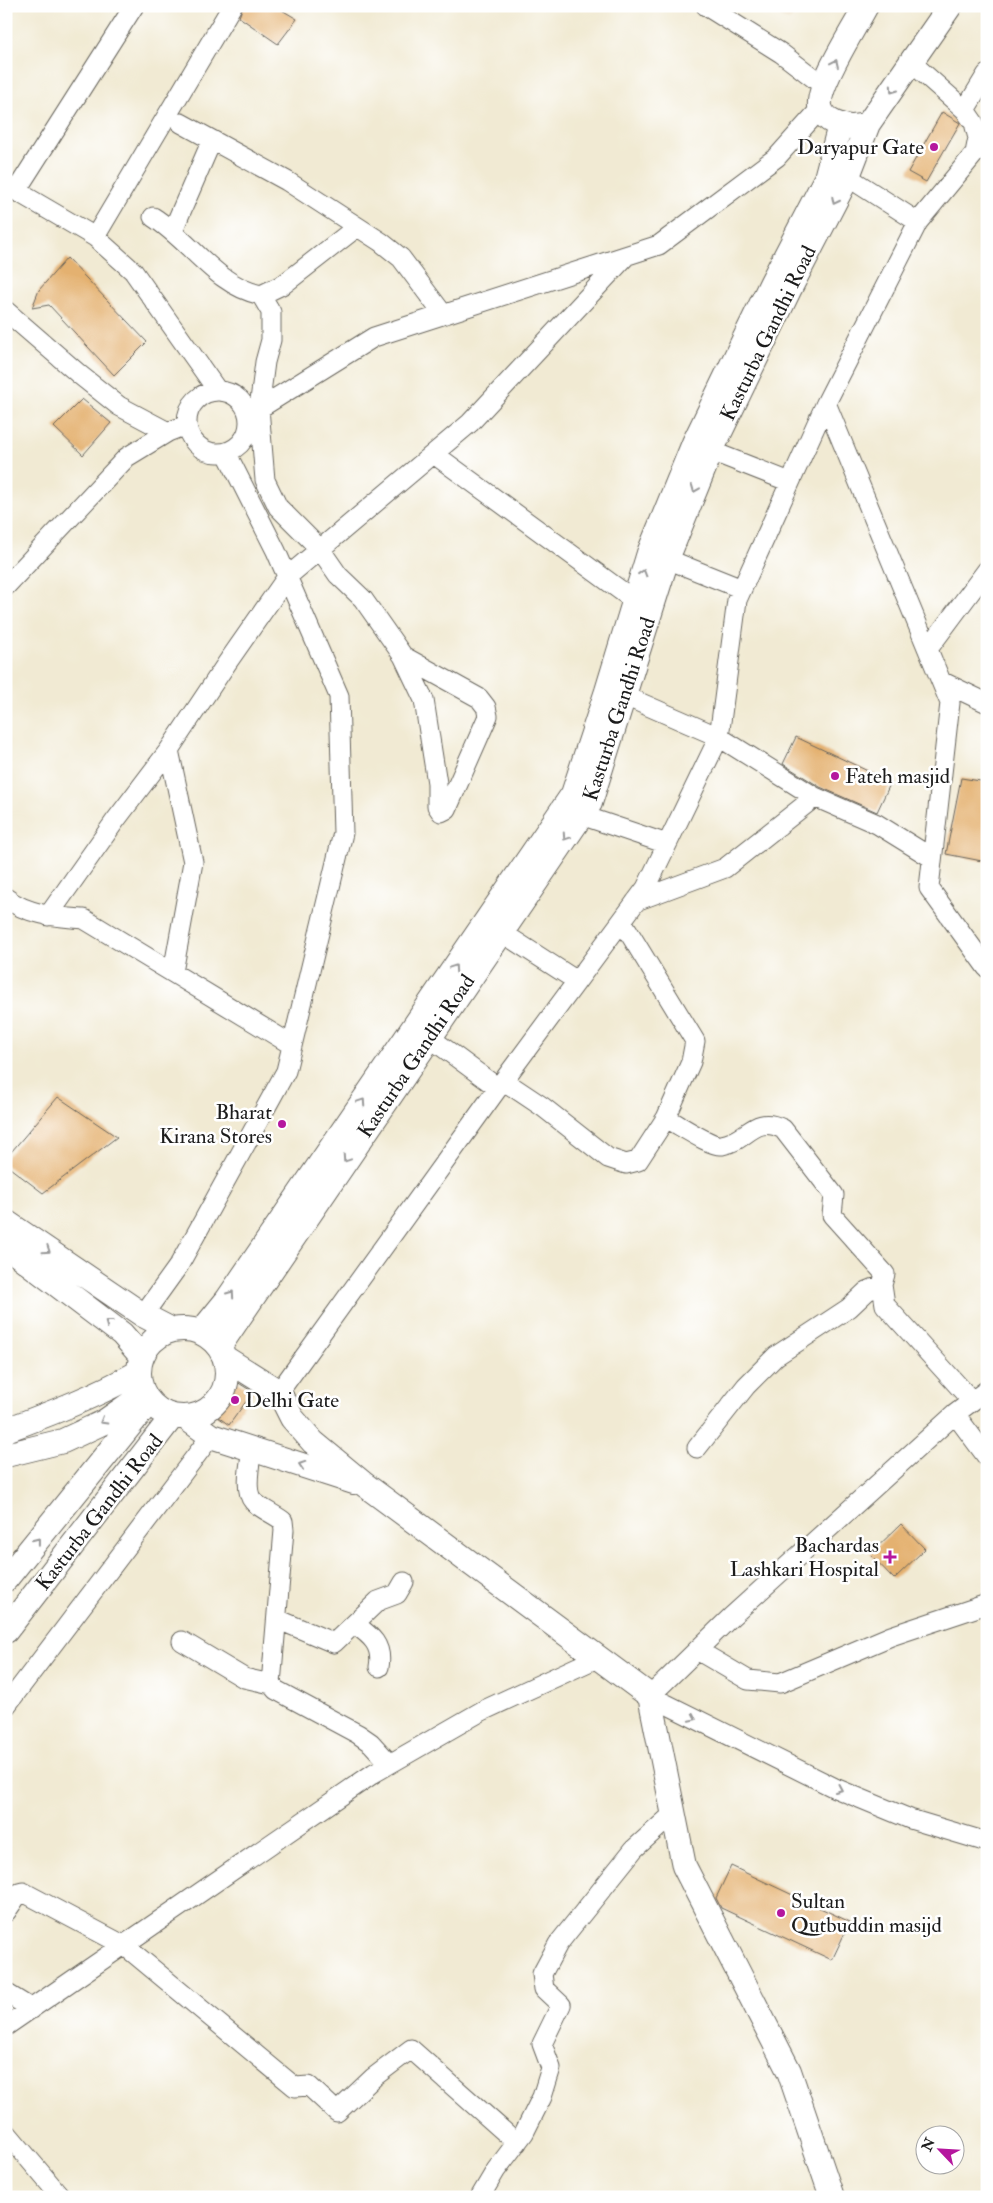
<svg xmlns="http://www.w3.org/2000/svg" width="993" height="2203" font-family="'IM FELL Double Pica',serif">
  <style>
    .built { fill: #e9d9ba }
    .building { fill: #e4b170 }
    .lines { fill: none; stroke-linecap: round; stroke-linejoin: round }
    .minor-casing { stroke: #67645c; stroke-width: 21 }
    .major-casing { stroke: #67645c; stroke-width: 26 }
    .minor { stroke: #fff; stroke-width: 19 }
    .major { stroke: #fff; stroke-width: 24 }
    .oneway { stroke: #999 }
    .poi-dot { fill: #b5179e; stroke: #fff; stroke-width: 2 }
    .labels { text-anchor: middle; stroke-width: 5; stroke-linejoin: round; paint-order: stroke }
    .poi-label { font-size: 21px; fill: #1c1c1c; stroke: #fff; text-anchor: end }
    .street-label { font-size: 21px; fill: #1c1c1c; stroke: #fff }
  </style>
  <rect width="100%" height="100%" fill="#fff"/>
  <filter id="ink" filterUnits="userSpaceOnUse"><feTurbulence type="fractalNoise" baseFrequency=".02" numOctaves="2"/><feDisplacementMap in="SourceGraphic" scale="10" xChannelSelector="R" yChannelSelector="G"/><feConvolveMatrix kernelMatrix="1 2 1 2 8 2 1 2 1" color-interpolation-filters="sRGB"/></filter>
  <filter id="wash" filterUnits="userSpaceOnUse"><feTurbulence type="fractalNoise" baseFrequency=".0096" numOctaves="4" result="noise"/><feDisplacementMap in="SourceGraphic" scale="20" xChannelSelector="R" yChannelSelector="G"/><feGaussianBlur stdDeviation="1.12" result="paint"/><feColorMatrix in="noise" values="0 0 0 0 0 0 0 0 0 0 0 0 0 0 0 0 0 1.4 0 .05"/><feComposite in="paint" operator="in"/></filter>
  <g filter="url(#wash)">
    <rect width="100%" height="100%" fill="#f1ead3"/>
    <path class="built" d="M763,6H807L788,21Z"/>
    <g id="blocks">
      <path class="building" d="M243,6H275L297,19L278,44L239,17Z
        M942,112L960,123L926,182L908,172Z
        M67,258L147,342L114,375L49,305L32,308L39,290Z
        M82,399L111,423L83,455L54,427Z
        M796,737L891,782L877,812L820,787L783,764Z
        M961,778L987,782V862L946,854Z
        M58,1097L117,1137L43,1193L6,1165V1158Z
        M237,1382L253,1392L229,1425L214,1414Z
        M901,1524L925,1549L894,1579L870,1554Z
        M731,1866L850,1922L832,1960L721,1908L716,1898Z"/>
    </g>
  </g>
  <g filter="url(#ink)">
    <use href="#blocks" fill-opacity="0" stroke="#67645c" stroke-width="1"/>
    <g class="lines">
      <g class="minor-casing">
        <path id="minor" d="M706,6L781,53L824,86
          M965,110L987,74
          M181,123L287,181L381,242L401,258L443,314
          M837,170L918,222L975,153L978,138L974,123L965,110L912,63
          M6,185L95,237L133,271L217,390
          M16,191L134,6
          M153,217C191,241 215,285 261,295L284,284L357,227
          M173,230L212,140
          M95,237L232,6
          M261,295L271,312V340L265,362L259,408L265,480L278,507L320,549L338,575L363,599L403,656L424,700L437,783V806L441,812L447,809L488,716L486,707L479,698L403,656
          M6,311L80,375L119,406L168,432
          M187 422a31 31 0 1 1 62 0a31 31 0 1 1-62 0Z
          M826,403L950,703L929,888L987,968
          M252,413L374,337L659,245L777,157L820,109
          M711,451L790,482
          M434,454L635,601
          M667,559L742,589
          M6,586L127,457L168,432L186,425
          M928,649L987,570
          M941,681L987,703
          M625,696L719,737L815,797
          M169,750L193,862L173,972
          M581,815L667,844
          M6,898C27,915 58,917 84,919L292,1045
          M636,901L725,868L815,797L877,824L932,858
          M48,916L115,821L169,750L227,663L287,577L470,423L626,256
          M622,921L695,1041L691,1062L666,1118
          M501,932L577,981
          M429,1037L498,1088
          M504,1081L543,1107L608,1158L626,1164L638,1161L666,1118C678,1124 711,1147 722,1145C748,1141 753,1114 783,1129L834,1195L832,1215L885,1274L882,1285L885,1305L972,1401
          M143,1315L179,1265L286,1071L343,833L339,696L276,551L226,452
          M987,1390L955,1414L731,1617L650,1696L835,1788L910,1819L987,1842
          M279,1392L498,1088L646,888L719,737L737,600L826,403L918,222
          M955,1414L987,1457
          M697,1448L746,1386L776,1356L849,1308L867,1291L882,1285
          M252,1449C250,1462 244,1491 253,1501C261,1509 274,1514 283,1521L284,1530L271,1684L276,1690L358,1734L371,1743L390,1764
          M277,1619L334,1643L378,1601L397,1594L404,1582
          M355,1624C371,1636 383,1645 379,1667
          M182,1641L244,1678L271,1684
          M697,1650L748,1680L780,1683L891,1636L987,1604
          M6,1706L211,1436
          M6,1912L19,1893L23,1892L125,1946L295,2087L309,2086L337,2112L374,2077L411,2049L517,2143
          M6,1993L32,2009
          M6,2026L374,1773L482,1711L597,1658
          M6,2132L61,2197
          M480,2197L496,2170L524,2133L542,2097L551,2068L542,2044L561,2005L544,1989L542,1974L558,1944L634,1849L673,1814"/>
      </g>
      <g class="major-casing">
        <path id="major" d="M866,6C855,27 817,85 820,106C821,114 828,120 835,123C846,128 855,128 868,124L950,6
          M6,1222L143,1315L172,1330
          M6,1246L122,1334L142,1357
          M139 1373a44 44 0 1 1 88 0a44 44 0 1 1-88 0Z
          M201,1332L227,1300L573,794L607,691L649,553L694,443L772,282L826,178L840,125
          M219,1347L590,803L667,559L711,451L789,290L848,176L868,124
          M225,1358L279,1392L292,1418L313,1442L365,1485L650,1696L684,1866L789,2071L832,2197
          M186,1418L211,1436L354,1482
          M6,1430C52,1413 96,1396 139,1372
          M6,1455L63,1441L104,1422L144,1394
          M6,1579L149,1402
          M6,1631L172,1417"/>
      </g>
      <use href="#minor" class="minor"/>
      <use href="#major" class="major"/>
    </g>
    <defs><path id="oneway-chevron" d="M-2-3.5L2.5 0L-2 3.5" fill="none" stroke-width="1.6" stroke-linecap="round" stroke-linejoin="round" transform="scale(1.25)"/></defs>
    <g class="oneway">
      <use href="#oneway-chevron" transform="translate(835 63) rotate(-65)"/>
      <use href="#oneway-chevron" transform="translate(893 90) rotate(125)"/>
      <use href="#oneway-chevron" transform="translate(835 201) rotate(117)"/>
      <use href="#oneway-chevron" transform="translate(695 489) rotate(112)"/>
      <use href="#oneway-chevron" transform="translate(643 573) rotate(-73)"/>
      <use href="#oneway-chevron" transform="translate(566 837) rotate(124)"/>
      <use href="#oneway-chevron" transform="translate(454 968) rotate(-56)"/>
      <use href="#oneway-chevron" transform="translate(362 1102) rotate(-56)"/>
      <use href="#oneway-chevron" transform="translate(346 1159) rotate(124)"/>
      <use href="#oneway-chevron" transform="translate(47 1250) rotate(34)"/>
      <use href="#oneway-chevron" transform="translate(231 1294) rotate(-55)"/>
      <use href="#oneway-chevron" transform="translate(108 1323) rotate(-143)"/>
      <use href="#oneway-chevron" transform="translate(103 1421) rotate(150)"/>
      <use href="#oneway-chevron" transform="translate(302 1465) rotate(-162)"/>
      <use href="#oneway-chevron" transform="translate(37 1541) rotate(-52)"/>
      <use href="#oneway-chevron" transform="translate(693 1718) rotate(26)"/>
      <use href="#oneway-chevron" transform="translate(839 1789) rotate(24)"/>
    </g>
  </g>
  <g class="poi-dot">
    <circle cx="934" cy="147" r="5"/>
    <circle cx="835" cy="776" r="5"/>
    <circle cx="282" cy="1124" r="5"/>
    <circle cx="235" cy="1400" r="5"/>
    <path d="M887.5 1549.5h5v5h5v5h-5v5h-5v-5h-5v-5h5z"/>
    <circle cx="781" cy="1913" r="5"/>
  </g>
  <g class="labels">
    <g class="poi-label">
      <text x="924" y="154">Daryapur Gate</text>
      <text x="845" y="783" text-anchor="start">Fateh masjid</text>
      <text x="272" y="1119">Bharat<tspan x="272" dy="24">Kirana Stores</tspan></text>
      <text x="245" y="1407" text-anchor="start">Delhi Gate</text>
      <text x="879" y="1552">Bachardas<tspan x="879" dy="24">Lashkari Hospital</tspan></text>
      <text x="791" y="1908" text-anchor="start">Sultan<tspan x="791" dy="24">Qutbuddin masijd</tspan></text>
    </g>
    <g class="street-label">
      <text transform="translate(768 333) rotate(-64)" y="7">Kasturba Gandhi Road</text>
      <text transform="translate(619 709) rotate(-72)" y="7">Kasturba Gandhi Road</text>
      <text transform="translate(416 1056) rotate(-56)" y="7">Kasturba Gandhi Road</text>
      <text transform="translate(99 1512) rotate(-52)" y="7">Kasturba Gandhi Road</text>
    </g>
  </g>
  <rect width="993" height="2203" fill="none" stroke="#fff" stroke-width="25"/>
  <g transform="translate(940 2150) rotate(295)"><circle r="24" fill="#ffffff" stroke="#a4a4a4"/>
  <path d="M0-4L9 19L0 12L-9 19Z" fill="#b5179e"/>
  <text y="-8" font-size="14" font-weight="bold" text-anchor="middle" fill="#1c1c1c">N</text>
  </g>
</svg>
